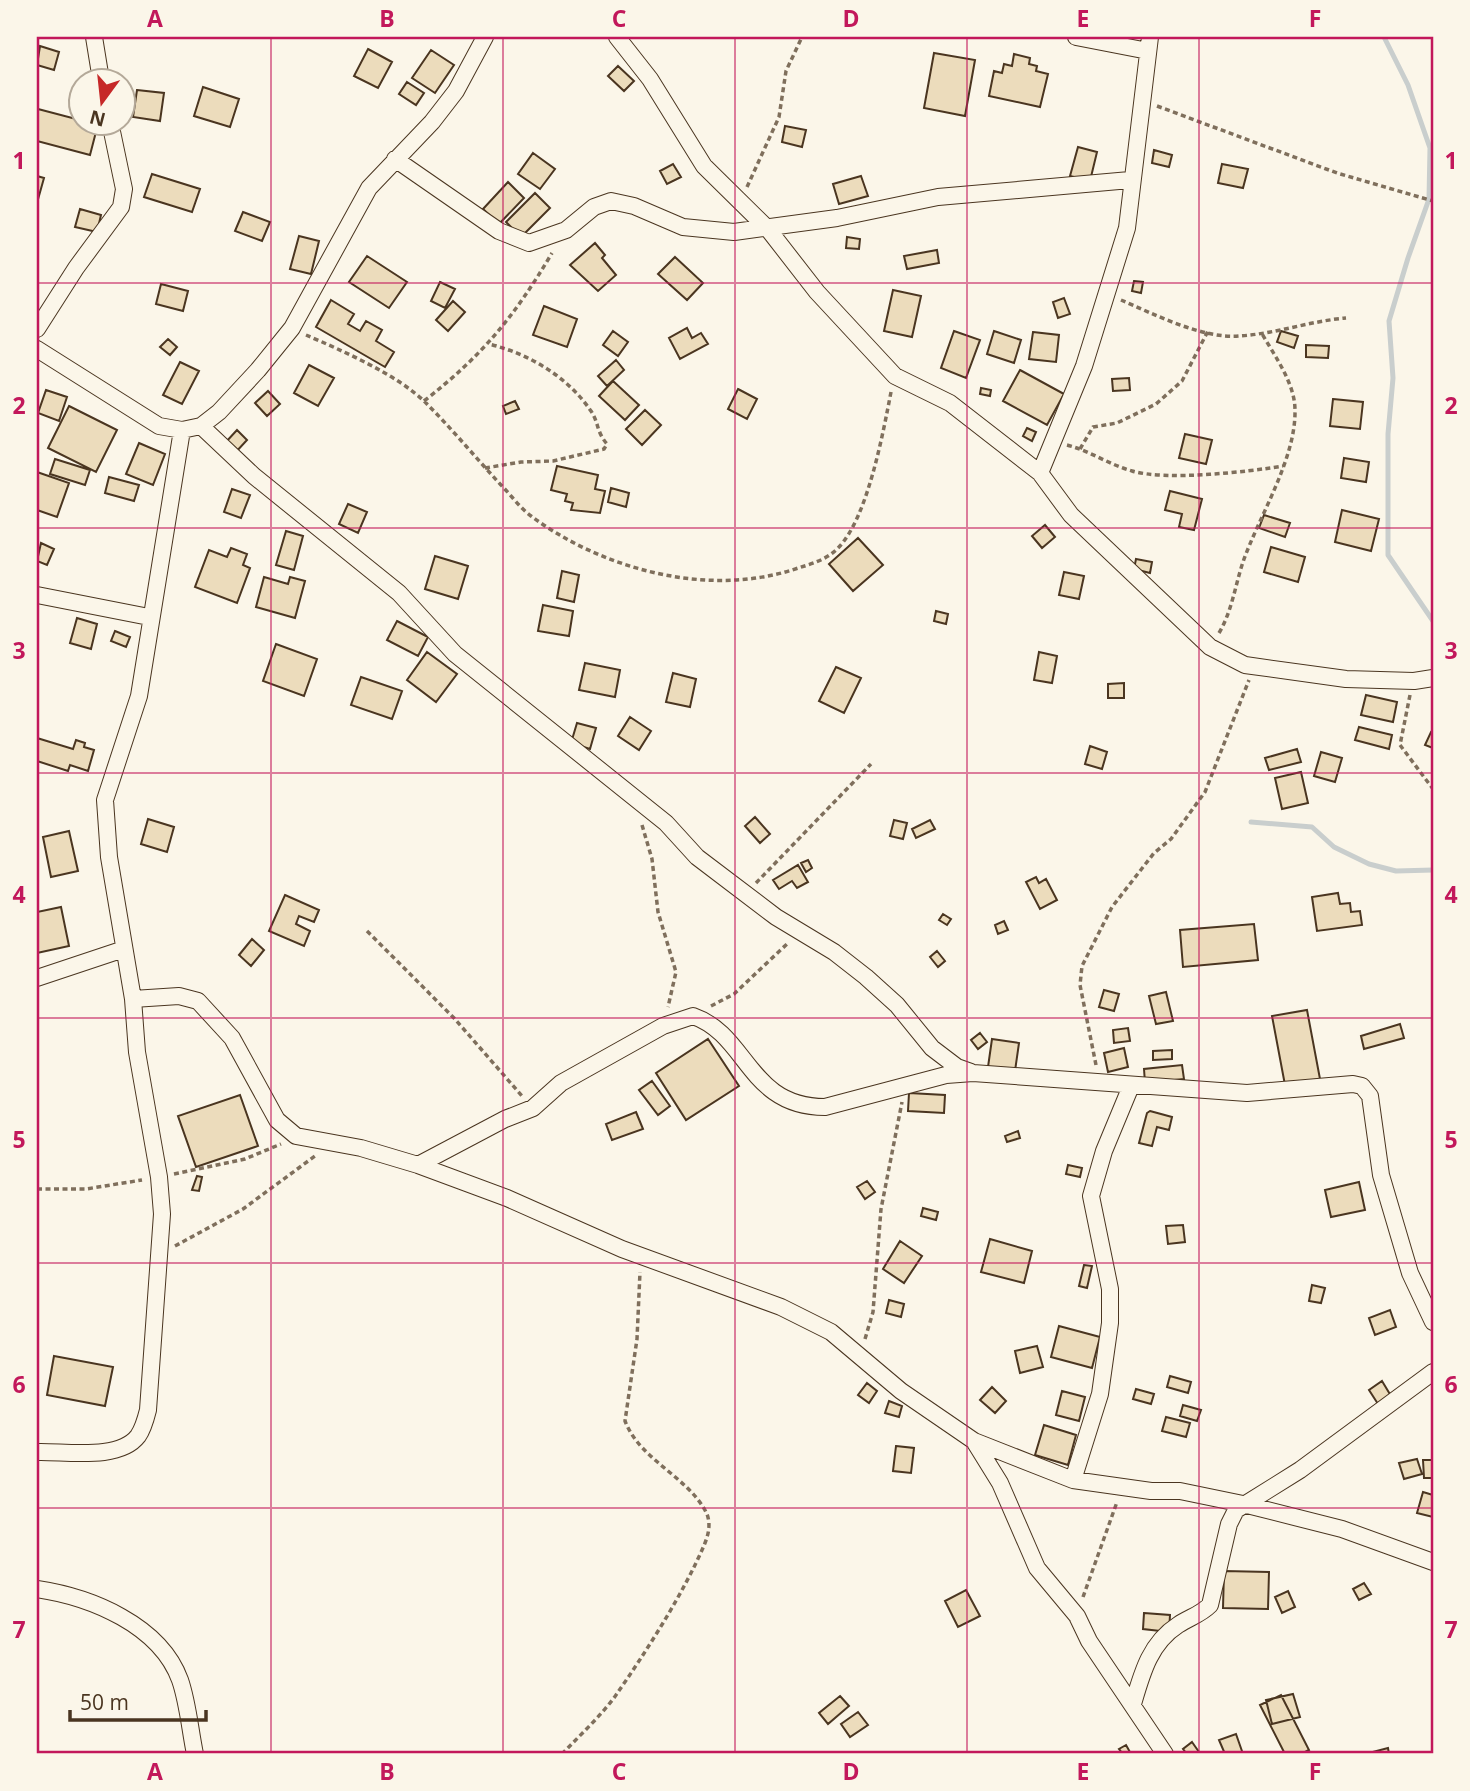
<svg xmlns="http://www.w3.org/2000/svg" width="1470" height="1791" font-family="'Open Sans',sans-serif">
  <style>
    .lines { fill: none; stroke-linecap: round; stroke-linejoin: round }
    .stream { stroke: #c9cecd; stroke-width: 5 }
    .building { fill: #ecdcbc; stroke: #4a3520; stroke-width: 2 }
    .minor-casing { stroke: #4a3520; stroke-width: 18 }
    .path { stroke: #7f6f5c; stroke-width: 3.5; stroke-dasharray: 5 3.5; stroke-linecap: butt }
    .minor { stroke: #fbf6e9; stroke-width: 16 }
    .grid { fill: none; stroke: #c2185b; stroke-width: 2; stroke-opacity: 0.55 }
    .neatline { fill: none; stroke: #c2185b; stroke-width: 2.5 }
    .grid-label { font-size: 23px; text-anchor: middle; font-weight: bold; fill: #c2185b }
  </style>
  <rect width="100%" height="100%" fill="#fbf6e9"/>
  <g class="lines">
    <path class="stream" d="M1384,37L1408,85L1430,148L1429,199L1408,258L1389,321L1393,378L1388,434V555L1433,621
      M1251,822L1312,827L1334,847L1369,864L1396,871L1433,870"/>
  </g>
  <path class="building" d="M40,46L59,52L54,70L37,65Z
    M368,49L392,62L378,88L354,76Z
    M431,50L454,65L435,93L412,78Z
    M934,53L975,60L965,116L924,108Z
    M1014,54L1030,58L1029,64L1037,66L1036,71L1048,74L1040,107L989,96L994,71L1002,73L1004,64L1012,66Z
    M618,66L634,81L624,91L608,76Z
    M407,82L424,93L416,105L399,94Z
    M203,87L239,99L230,127L194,116Z
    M137,90L164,93L160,121L133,117Z
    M38,109L80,120V122L98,124L90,155L37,141Z
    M785,126L806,130L802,147L782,142Z
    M1078,147L1097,152L1090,181L1070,176Z
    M1154,150L1172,155L1169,167L1152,163Z
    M533,153L555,169L540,189L518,174Z
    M673,164L681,177L667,184L660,171Z
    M1222,164L1248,169L1243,188L1218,183Z
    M152,174L200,189L192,212L144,197Z
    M37,176L44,178L37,203Z
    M861,176L868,196L839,204L833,184Z
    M508,182L524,198L499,224L483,209Z
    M535,193L550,208L521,237L506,222Z
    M80,209L101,215L97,232L75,227Z
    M243,212L270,222L262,241L235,231Z
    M299,236L319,241L311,274L290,269Z
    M847,237L860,239L859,249L846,248Z
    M595,243L605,255L602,258L616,275L598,291L570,265Z
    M937,250L939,263L907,269L904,256Z
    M367,256L407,282L389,308L349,282Z
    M675,257L703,283L687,300L658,274Z
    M1134,281L1143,282L1141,293L1132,291Z
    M440,282L455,289L445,308L431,301Z
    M161,284L188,291L183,311L156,304Z
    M893,290L921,296L912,337L884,331Z
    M1064,298L1070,314L1058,318L1053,302Z
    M331,300L354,314L348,324L360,331L366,321L382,330L376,341L394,352L385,367L316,327Z
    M453,301L465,312L448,331L436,320Z
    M544,306L577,319L567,347L533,335Z
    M687,328L692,338L701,333L708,344L680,359L669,338Z
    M613,331L628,342L618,356L603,345Z
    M954,331L980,340L966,378L941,368Z
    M994,331L1021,340L1014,363L987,354Z
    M1281,331L1298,336L1294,348L1277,342Z
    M1033,332L1059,335L1056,362L1029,359Z
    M168,339L177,347L170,355L160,347Z
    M1306,345L1329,346L1328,358L1306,357Z
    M616,360L624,370L607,386L598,376Z
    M180,362L199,371L182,404L163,395Z
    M309,365L334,378L318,406L294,393Z
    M1020,370L1064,394L1047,425L1003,401Z
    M1129,378L1130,390L1113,391L1112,379Z
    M613,381L639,405L625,420L599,396Z
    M981,388L991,390L990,396L980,394Z
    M738,389L757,399L747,419L728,409Z
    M46,390L67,397L59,421L38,413Z
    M268,391L280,404L267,416L255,403Z
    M1333,399L1363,402L1360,429L1330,426Z
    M515,401L519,409L506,414L503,406Z
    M69,406L117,430L96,472L48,448Z
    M645,410L661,425L642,445L626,429Z
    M1027,428L1036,432L1032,441L1023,436Z
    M237,430L247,440L235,453L225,443Z
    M1185,434L1212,440L1206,464L1179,458Z
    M139,443L165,454L153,485L126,474Z
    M1344,458L1369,462L1366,482L1341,478Z
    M55,459L90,470L85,485L50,474Z
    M557,466L598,475L595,489L605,491L600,513L571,510L573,503L565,501L567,494L551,490Z
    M37,472L69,483L57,517L37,510Z
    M109,477L139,485L134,501L105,493Z
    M611,488L629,493L626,507L608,502Z
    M232,489L250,495L241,518L224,512Z
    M1170,491L1202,499L1194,530L1179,527L1182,514L1165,510Z
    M348,504L367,512L358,533L339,524Z
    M1342,510L1379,519L1371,551L1335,542Z
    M1264,515L1290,523L1285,537L1259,528Z
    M1045,525L1055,537L1042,548L1032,536Z
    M286,531L303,536L294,570L276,565Z
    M858,538L883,565L853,591L829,564Z
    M41,543L54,549L47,565L37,561Z
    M1271,547L1305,557L1298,582L1264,572Z
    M231,548L247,554L243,565L250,568L237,603L195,587L209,550L227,557Z
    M435,556L468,566L458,599L425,589Z
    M1136,559L1152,562L1150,573L1134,569Z
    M562,571L579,575L574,602L557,598Z
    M1064,572L1084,576L1079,599L1059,595Z
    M264,577L288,584L290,577L305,581L295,618L256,607Z
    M543,605L573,611L569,636L538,631Z
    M936,611L948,614L946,624L934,621Z
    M77,618L97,624L91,649L70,643Z
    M397,621L428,637L418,656L387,640Z
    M115,631L130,637L126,647L111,641Z
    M276,644L317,659L304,696L263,681Z
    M427,652L457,674L436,702L407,680Z
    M1039,652L1057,656L1052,683L1034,680Z
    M585,663L620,670L615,697L579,690Z
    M836,667L861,678L844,713L819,701Z
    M673,673L696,679L690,707L666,702Z
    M361,677L402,691L392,719L351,705Z
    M1124,683V698H1108V684Z
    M1366,695L1397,702L1393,722L1361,715Z
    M630,717L651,731L639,750L618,736Z
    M577,723L596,728L590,749L571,743Z
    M1359,727L1392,735L1389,749L1355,740Z
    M1431,732L1433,733V748L1425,745Z
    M37,738L73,749L76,740L85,743L84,747L94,750L88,771L70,765L68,771L37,761Z
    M1090,746L1107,752L1102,769L1085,764Z
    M1297,749L1301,762L1269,770L1265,758Z
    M1321,752L1342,758L1335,782L1314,776Z
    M1301,772L1308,803L1282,809L1275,778Z
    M755,817L770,834L760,843L745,826Z
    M148,819L174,827L167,852L141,844Z
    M894,820L907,823L903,839L890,836Z
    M930,820L935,829L916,838L912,829Z
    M69,831L78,871L51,877L43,837Z
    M808,860L812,868L806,872L801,863Z
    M798,865L808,882L797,888L792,881L779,889L773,880Z
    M1036,877L1039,883L1046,879L1057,900L1040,909L1026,882Z
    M1338,893L1340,904L1350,903L1351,912L1360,911L1362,925L1317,931L1312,897Z
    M285,895L319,910L314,922L299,916L296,924L310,931L304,946L269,931Z
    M61,907L69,946L37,953V912Z
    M943,914L951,919L947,925L939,920Z
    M1004,921L1008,930L998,934L995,925Z
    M1254,924L1258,960L1183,967L1180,930Z
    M252,939L264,950L251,966L239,955Z
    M937,951L945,961L938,967L930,957Z
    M1104,990L1119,994L1114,1011L1099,1007Z
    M1166,992L1173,1021L1156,1024L1149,996Z
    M1307,1010L1320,1079L1285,1085L1272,1016Z
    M1400,1024L1404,1038L1364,1049L1361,1036Z
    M1128,1028L1130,1041L1114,1043L1113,1030Z
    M980,1033L987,1042L978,1049L971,1040Z
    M708,1039L739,1086L686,1120L656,1073Z
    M992,1039L1019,1043L1015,1071L988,1067Z
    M1124,1048L1128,1067L1108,1072L1104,1053Z
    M1172,1050V1059L1153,1060V1051Z
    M1182,1065L1184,1079L1145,1083L1144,1069Z
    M652,1081L670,1106L658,1115L639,1090Z
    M909,1093L945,1095L944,1113L908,1111Z
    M240,1095L258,1146L196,1167L178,1116Z
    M1150,1111L1172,1117L1169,1130L1157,1127L1152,1146L1139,1143L1147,1113Z
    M636,1112L643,1129L612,1140L606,1124Z
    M1018,1131L1020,1138L1007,1142L1005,1136Z
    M1068,1165L1082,1168L1080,1177L1066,1174Z
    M197,1176L202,1177L199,1191L192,1190Z
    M867,1181L875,1192L865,1199L857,1187Z
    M1359,1182L1365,1210L1331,1217L1325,1190Z
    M923,1208L938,1212L936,1220L921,1216Z
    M1183,1225L1185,1242L1168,1244L1166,1226Z
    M990,1239L1032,1251L1024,1283L981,1272Z
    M900,1241L922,1256L904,1283L883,1269Z
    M1084,1265L1092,1266L1087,1288L1079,1286Z
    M1312,1285L1325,1288L1321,1303L1309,1301Z
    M889,1300L904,1304L901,1317L886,1313Z
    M1390,1310L1396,1327L1375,1335L1369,1318Z
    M1059,1326L1100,1337L1092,1368L1051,1357Z
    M1037,1346L1043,1367L1020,1373L1015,1351Z
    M54,1356L113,1367L105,1406L47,1395Z
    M1170,1376L1191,1382L1188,1393L1167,1387Z
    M1382,1381L1391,1396L1378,1404L1369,1390Z
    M867,1383L877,1391L869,1403L858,1395Z
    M992,1387L1006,1401L995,1413L980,1400Z
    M1136,1389L1154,1394L1151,1404L1133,1399Z
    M1062,1391L1085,1397L1079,1421L1056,1415Z
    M889,1401L902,1406L899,1417L885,1413Z
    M1183,1405L1201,1410L1197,1421L1180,1416Z
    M1166,1417L1190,1423L1186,1437L1162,1431Z
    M1044,1425L1076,1435L1068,1465L1035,1455Z
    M896,1446L914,1448L911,1473L893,1471Z
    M1417,1459L1422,1474L1404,1479L1399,1463Z
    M1423,1460H1433V1478H1424Z
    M1423,1492L1433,1495V1517L1417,1513Z
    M1224,1571L1269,1572L1268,1609L1223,1608Z
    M1364,1583L1371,1594L1359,1600L1353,1589Z
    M966,1590L980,1616L958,1627L945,1601Z
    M1288,1591L1295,1607L1282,1613L1275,1597Z
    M1144,1613L1170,1615L1169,1632L1143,1629Z
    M1293,1694L1300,1717L1272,1724L1266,1700Z
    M1281,1695L1309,1750L1301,1754H1285L1260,1705Z
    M840,1696L849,1706L828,1724L819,1713Z
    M858,1712L868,1725L850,1737L841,1724Z
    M1236,1734L1243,1754H1225L1219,1740Z
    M1192,1742L1199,1752L1187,1754L1183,1749Z
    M1126,1745L1131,1754H1123L1119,1749Z
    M1388,1748L1389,1754H1365Z"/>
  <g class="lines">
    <g class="minor-casing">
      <path id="minor" d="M94,37L101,80
        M617,37L650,79L704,166L768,229L817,292L895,376L950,403L1040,473L1071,515L1210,647L1245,665L1346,679L1414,681L1433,678
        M1076,37L1148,51
        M395,159L499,231L529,243L566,230L594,207L611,201L634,206L683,227L734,232L837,218L938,197L1130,180
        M37,329L76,268L121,207L124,189L110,122
        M37,349L159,426L182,430L201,426L219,412L258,370L292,328L369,188L432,122L456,91L485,37
        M201,426L254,476L399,593L455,654L666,823L697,857L776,917L834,952L866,977L897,1005L932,1048L957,1067L971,1072
        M1040,473L1084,366L1127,228L1150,37
        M37,595L149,617
        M37,978L124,949
        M133,999L179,996L198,1001L232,1038L277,1120L296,1136L361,1148L418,1165L507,1198L622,1249L781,1307L831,1332L901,1391L974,1441L1073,1480L1151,1491H1180L1243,1504L1342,1529L1433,1562
        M418,1165L505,1119L533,1108L561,1083L663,1026L693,1016C748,1035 748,1107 825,1107L946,1075L973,1073L1247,1093L1353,1084L1362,1086L1370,1096L1381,1175L1410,1273L1433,1322
        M974,1441L1000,1483L1037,1568L1077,1616L1089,1641L1165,1754
        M37,1452C65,1451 119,1461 138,1436C143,1429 146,1418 148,1410L162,1214L159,1177L137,1052L133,999L109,857L105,800L139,696L182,430
        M1073,1480L1100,1394L1110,1323V1289L1091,1196L1104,1151L1131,1086
        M37,1589C91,1597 160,1625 180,1680C188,1703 190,1730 195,1754
        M1133,1704C1142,1673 1150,1643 1178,1625C1190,1617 1200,1615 1210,1605L1229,1524L1236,1510L1300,1470L1433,1372"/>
    </g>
    <path class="path" d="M1157,106L1337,173L1433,201
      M747,187L779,117L786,71L802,37
      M1121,300C1154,314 1202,339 1239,336C1275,334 1310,321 1346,318
      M306,335C343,351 398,375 426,403C452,429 476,458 501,485C511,495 520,508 531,516C602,569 706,597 792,570C810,564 826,561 839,547C868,516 883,433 891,392
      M424,401C483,355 514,317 552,253
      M1067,445C1090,451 1110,465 1132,471C1166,481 1247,472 1283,466
      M1080,449L1093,427L1117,423L1156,404L1182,381L1208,331
      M485,468L521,462L553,461L604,449L607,444C596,431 599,423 591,411C567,376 529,354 489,344
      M1219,633C1232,611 1235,586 1243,562C1259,516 1296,459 1295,410C1295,383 1274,355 1261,332
      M1410,695L1400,745L1433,789
      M642,825L652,859L658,912L676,972L668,1007
      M756,883L871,764
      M367,931L454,1018L522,1096
      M711,1006L734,994L788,943
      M1096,1065L1080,985L1082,966L1112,907L1154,853L1171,839L1205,792L1249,680
      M174,1174L245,1159L281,1144
      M37,1189H86L142,1180
      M175,1246L243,1209L315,1156
      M865,1339L873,1312L881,1209L902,1102
      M1083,1597L1117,1502
      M562,1754C580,1735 601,1716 616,1695C646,1652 685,1591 705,1543C709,1533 711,1522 706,1512C687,1476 640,1460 625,1421L637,1339L640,1272"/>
    <use href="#minor" class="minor"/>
  </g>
  <path class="grid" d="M271,37V1754M503,37V1754M735,37V1754M967,37V1754M1199,37V1754M37,283H1433M37,528H1433M37,773H1433M37,1018H1433M37,1263H1433M37,1508H1433"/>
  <rect width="1470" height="1791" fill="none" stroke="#fbf6e9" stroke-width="77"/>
  <g transform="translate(102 102) rotate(195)"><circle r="33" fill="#fbf6e9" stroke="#b4a999" stroke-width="2"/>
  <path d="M0-5L12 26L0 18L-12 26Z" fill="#c62828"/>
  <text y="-10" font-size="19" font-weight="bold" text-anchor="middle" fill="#4a3520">N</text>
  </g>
  <path d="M70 1710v10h136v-10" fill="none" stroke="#4a3520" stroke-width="3.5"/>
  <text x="80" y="1710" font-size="21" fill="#4a3520" stroke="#fbf6e9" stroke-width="5" paint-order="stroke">50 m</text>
  <rect x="38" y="38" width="1394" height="1714" class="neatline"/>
  <g class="grid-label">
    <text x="155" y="27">A</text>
    <text x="387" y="27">B</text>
    <text x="619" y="27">C</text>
    <text x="851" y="27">D</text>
    <text x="1083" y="27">E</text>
    <text x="1315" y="27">F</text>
    <text x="19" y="169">1</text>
    <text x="1451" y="169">1</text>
    <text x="19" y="414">2</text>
    <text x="1451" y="414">2</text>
    <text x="19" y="659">3</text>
    <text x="1451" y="659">3</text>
    <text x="19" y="903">4</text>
    <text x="1451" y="903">4</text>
    <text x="19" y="1148">5</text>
    <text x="1451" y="1148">5</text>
    <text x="19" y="1393">6</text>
    <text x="1451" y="1393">6</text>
    <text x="19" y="1638">7</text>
    <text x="1451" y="1638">7</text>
    <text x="155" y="1780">A</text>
    <text x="387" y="1780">B</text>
    <text x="619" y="1780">C</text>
    <text x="851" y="1780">D</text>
    <text x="1083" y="1780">E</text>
    <text x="1315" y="1780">F</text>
  </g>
</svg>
